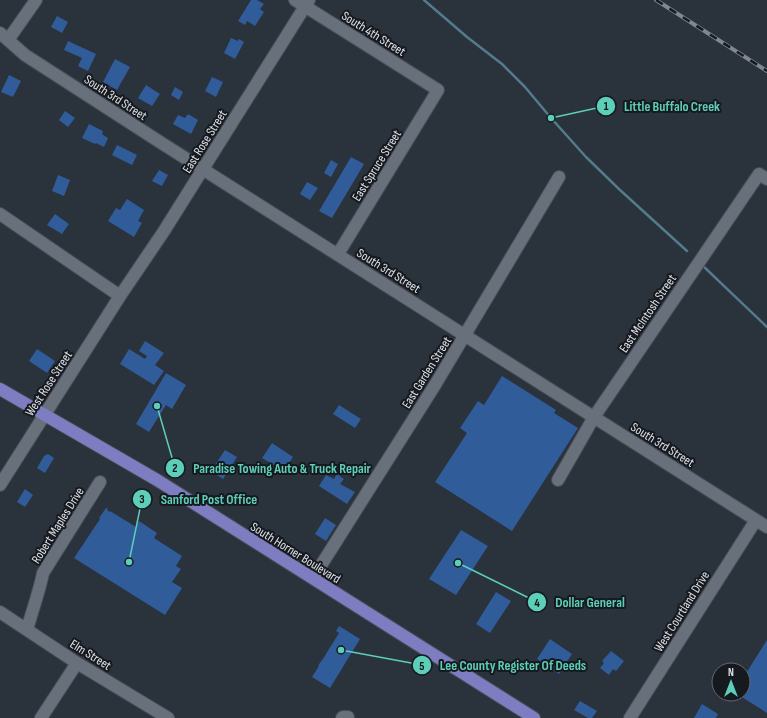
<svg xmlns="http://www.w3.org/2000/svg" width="767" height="718" font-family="'Sofia Sans Condensed',sans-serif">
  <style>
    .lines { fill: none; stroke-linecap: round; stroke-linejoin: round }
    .stream { stroke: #527b8c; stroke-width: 2.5 }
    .building { fill: #305c9a }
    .minor-casing { stroke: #484d56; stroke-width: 14 }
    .major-casing { stroke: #484d56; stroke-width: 14 }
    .minor { stroke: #68707c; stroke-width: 12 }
    .major { stroke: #7f7dc2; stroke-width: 12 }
    .rail-casing { stroke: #808790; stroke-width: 4 }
    .rail { stroke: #16191e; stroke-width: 2.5; stroke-dasharray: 8; stroke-linecap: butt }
    .labels { text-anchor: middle; stroke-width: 4; stroke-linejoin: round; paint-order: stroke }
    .street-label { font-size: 13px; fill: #dde2e9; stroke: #16191e }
    .leader { fill: none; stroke: #5dceb9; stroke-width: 1.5 }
    .callout-dot { fill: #5dceb9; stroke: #16191e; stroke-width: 1.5 }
    .mark-label { font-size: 12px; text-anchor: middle; font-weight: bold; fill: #111 }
    .callout-label { font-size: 14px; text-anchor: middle; font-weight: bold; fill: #5dceb9; stroke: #16191e; stroke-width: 4; stroke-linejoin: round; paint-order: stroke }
  </style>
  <rect width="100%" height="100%" fill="#2a323c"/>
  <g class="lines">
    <path class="stream" d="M424,0L467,37L502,64L525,87L551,118L586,157L620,190L687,251
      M702,265L767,327"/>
  </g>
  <path class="building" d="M251,0H257L264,4L260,9L264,12L255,26L247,21L245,25L238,21Z
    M57,16L68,22L62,33L51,27Z
    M231,38L238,41L239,39L244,42L235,59L224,53Z
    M68,41L96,54L88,71L78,66L82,58L64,50Z
    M115,59L130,67L117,90L103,82Z
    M9,75L21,81L13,97L1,92Z
    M212,77L223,82L216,97L205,91Z
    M146,85L160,94L152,106L138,98Z
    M175,87L183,92L179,100L171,95Z
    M65,111L75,118L68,127L59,120Z
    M188,114L198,120L191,134L173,124L178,115L185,118Z
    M89,124L103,131L102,134L108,138L104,147L96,143L95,144L82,138Z
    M117,145L137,155L132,165L112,155Z
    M351,157L364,164L332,218L319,211Z
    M331,160L338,164L331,177L324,173Z
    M159,170L168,175L162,186L152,181Z
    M58,175L70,180L64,196L52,191Z
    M307,182L318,188L310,200L300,194Z
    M127,199L144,210L138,221L142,223L134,237L108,221L116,208L120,210Z
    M55,214L69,224L62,234L47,225Z
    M145,341L164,353L155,365L164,371L154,385L120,364L129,349L145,359L147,356L139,351Z
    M37,349L55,361L47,373L29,361Z
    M166,373L186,385L172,409L166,405L149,432L136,424Z
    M502,376L556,410L554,413L578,428L512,531L435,482L467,433L460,428L478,401L484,405Z
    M339,405L361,419L355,428L333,414Z
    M272,443L293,457L284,471L262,458Z
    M225,450L237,457L223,479L211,471Z
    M48,454L54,458L45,473L37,468L44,456Z
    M337,474L344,479L340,484L355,492L347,504L319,486L326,475L334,479Z
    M25,489L33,495L25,507L17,502Z
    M106,508L108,509L107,510L110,512V511L136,527L139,521L157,533L154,538L182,556L176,566L181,569L172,582L182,588L165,615L74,558L100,519L99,518Z
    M325,518L336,525L326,541L315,534Z
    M461,530L488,546L456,595L429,579Z
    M496,592L511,601L490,633L476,624Z
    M339,626L360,639L330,688L312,677L319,666H318L321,661V662L339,633L336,631Z
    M550,639L572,654L559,674L537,659Z
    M767,640V713L737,694H743V678Z
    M611,651L624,661L616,671L613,669L609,675L600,668L604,663L602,661Z
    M580,701L597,711L592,718H588L574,710Z
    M702,704L718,714L716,718H694Z"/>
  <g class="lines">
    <g class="minor-casing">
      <path id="minor" d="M295,0L438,90L338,254
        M0,33L25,55L163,144L767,527
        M8,40L36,0
        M0,214L120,296
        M558,480L594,417L759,174L767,179
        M0,485L120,296L164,231L309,0
        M313,578L435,385L559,177
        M0,612L77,663L168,718
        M27,630C32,611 39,593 43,573L100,482
        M41,718L77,663
        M342,718L343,717H348
        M630,718L756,520"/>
    </g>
    <g class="major-casing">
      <path id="major" d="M0,389L157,480L534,718"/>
    </g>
    <use href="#minor" class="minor"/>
    <use href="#major" class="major"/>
    <g class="rail-casing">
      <path id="rail" d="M656,0L767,71"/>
    </g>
    <use href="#rail" class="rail"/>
  </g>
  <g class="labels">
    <g class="street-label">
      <text transform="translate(374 33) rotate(32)" y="5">South 4th Street</text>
      <text transform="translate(116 97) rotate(33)" y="5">South 3rd Street</text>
      <text transform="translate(204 141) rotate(-58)" y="5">East Rose Street</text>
      <text transform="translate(376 165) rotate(-58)" y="5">East Spruce Street</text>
      <text transform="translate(389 270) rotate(32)" y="5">South 3rd Street</text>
      <text transform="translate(647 313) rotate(-56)" y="5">East McIntosh Street</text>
      <text transform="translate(426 372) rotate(-58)" y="5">East Garden Street</text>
      <text transform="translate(48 383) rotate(-57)" y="5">West Rose Street</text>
      <text transform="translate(663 444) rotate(32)" y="5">South 3rd Street</text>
      <text transform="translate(57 525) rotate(-58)" y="5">Robert Maples Drive</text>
      <text transform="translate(296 552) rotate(32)" y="5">South Horner Boulevard</text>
      <text transform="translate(681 611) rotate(-58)" y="5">West Courtland Drive</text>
      <text transform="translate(91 654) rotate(32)" y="5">Elm Street</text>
    </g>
  </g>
  <path class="leader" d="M551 118L606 106M157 406L175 468M129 562L142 499M458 563L537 602M341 650L422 665"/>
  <g class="callout-dot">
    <circle cx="551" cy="118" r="4"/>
    <circle cx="157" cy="406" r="4"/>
    <circle cx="129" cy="562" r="4"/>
    <circle cx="458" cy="563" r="4"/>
    <circle cx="341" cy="650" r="4"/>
    <circle cx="606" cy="106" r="10"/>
    <circle cx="175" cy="468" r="10"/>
    <circle cx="142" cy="499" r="10"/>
    <circle cx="537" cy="602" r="10"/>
    <circle cx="422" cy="665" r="10"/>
  </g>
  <g class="mark-label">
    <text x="606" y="110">1</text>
    <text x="175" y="472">2</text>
    <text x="142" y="503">3</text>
    <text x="537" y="607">4</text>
    <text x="422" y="670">5</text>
  </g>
  <g class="callout-label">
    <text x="672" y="111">Little Buffalo Creek</text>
    <text x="282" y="473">Paradise Towing Auto &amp; Truck Repair</text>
    <text x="209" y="504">Sanford Post Office</text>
    <text x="590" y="607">Dollar General</text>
    <text x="513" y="670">Lee County Register Of Deeds</text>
  </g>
  <g transform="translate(731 682)"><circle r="19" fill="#16191e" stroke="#66696f"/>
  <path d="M0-3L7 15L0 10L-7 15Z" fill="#5dceb9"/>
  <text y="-6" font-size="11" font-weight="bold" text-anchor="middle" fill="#dde2e9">N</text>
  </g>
</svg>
